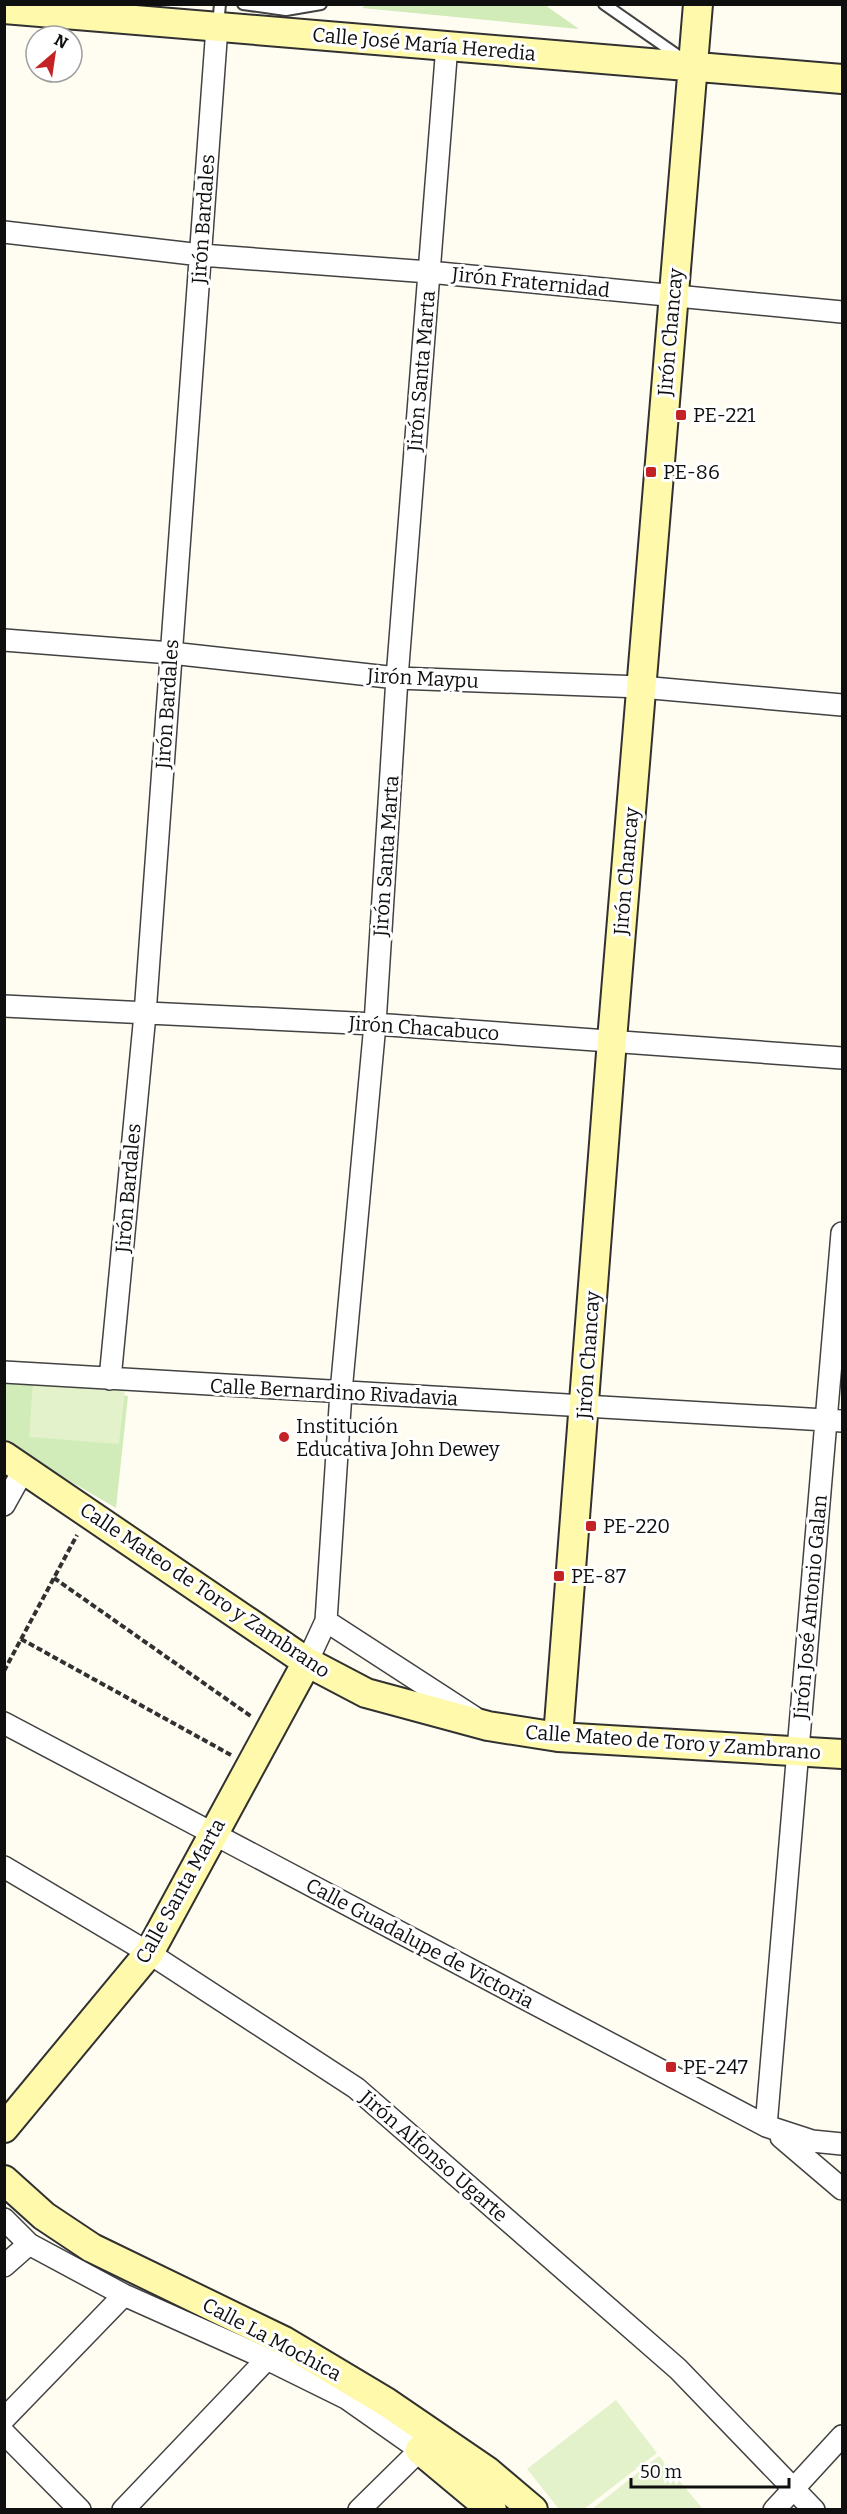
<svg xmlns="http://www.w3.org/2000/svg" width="847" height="2514" font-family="Bitter,serif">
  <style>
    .green { fill: #d1ebb9 }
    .pitch { fill: #e3f2cb }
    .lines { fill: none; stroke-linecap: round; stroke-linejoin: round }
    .lane-casing { stroke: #424242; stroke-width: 14 }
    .street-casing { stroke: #424242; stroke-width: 24 }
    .secondary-casing { stroke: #313131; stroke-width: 32 }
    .path { stroke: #313131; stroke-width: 4; stroke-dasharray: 6 3; stroke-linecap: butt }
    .lane { stroke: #fff; stroke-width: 10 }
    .street { stroke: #fff; stroke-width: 21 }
    .secondary { stroke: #fff9ac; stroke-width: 28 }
    .poi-dot { fill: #c32324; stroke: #fff; stroke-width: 2 }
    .labels { text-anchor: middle; stroke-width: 6; stroke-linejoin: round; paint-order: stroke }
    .street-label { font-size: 20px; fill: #0f0f0f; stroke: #fff }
    .poi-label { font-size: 20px; fill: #0f0f0f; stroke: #fff; text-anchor: start }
  </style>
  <rect width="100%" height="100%" fill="#fffdf1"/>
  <path class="green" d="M368,4L545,5L579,29L362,8Z
    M5,1380L128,1396L116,1508L5,1443Z"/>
  <path class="pitch" d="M33,1383L125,1390L119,1444L29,1437Z
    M616,2400L657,2453L584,2509H559L527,2469Z
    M659,2456L702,2508L592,2509Z"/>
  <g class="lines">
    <g class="lane-casing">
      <path id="lane" d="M243,4L286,10L321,4
        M604,4L680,57
        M218,25L220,4"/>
    </g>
    <g class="street-casing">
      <path id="street" d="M4,232L201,255L429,272L842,312
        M4,640L171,653L397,678L641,687L842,705
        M4,1006L375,1024L842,1058
        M4,1372L842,1421
        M110,1379L145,1014L217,27
        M4,1505L24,1469
        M326,1621L474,1717
        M307,1662L326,1621L341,1392L375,1024L397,678L447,45
        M4,1723L766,2126L812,2141L842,2144
        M4,1867L149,1953L356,2088L678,2369L814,2510
        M766,2126L842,1233
        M781,2137L842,2189
        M4,2219L29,2244L124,2295L267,2359L346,2398L420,2450L359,2510
        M4,2266L29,2244
        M4,2419L124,2295
        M4,2433L80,2510
        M123,2510L267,2359
        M774,2510L842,2436"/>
    </g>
    <g class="secondary-casing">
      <path id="secondary" d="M4,9L842,79
        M4,1456L307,1662L366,1693L488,1726L558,1737L842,1754
        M558,1737L612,1040L698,4
        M4,2128L149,1953L307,1662
        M4,2180L44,2216L92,2248L284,2341L386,2402L487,2471L533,2510
        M420,2450L492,2510"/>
    </g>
    <path class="path" d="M54,1578L252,1717
      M21,1639L231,1755
      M4,1671L77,1535"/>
    <use href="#lane" class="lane"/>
    <use href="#street" class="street"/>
    <use href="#secondary" class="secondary"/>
  </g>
  <g class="poi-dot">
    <rect x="675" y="409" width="12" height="12" rx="3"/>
    <rect x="645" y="466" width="12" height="12" rx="3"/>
    <circle cx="284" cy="1437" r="6"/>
    <rect x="585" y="1520" width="12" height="12" rx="3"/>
    <rect x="553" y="1570" width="12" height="12" rx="3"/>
    <rect x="665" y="2061" width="12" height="12" rx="3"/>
  </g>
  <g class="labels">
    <g class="street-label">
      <text transform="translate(424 44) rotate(5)" y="7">Calle José María Heredia</text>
      <text transform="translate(203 219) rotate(-86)" y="7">Jirón Bardales</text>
      <text transform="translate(531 282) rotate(6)" y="7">Jirón Fraternidad</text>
      <text transform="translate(670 332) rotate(-85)" y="7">Jirón Chancay</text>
      <text transform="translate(421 371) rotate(-85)" y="7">Jirón Santa Marta</text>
      <text transform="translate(423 678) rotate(3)" y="7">Jirón Maypu</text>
      <text transform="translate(167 704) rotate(-86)" y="7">Jirón Bardales</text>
      <text transform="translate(386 856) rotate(-86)" y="7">Jirón Santa Marta</text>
      <text transform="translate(626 871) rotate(-85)" y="7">Jirón Chancay</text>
      <text transform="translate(424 1028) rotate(4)" y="7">Jirón Chacabuco</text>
      <text transform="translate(128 1188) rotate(-85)" y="7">Jirón Bardales</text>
      <text transform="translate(588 1355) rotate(-86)" y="7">Jirón Chancay</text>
      <text transform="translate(334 1392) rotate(3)" y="7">Calle Bernardino Rivadavia</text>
      <text transform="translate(205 1590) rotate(34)" y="7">Calle Mateo de Toro y Zambrano</text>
      <text transform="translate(810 1607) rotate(-85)" y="7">Jirón José Antonio Galan</text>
      <text transform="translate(673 1742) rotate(4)" y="7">Calle Mateo de Toro y Zambrano</text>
      <text transform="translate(180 1891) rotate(-61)" y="7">Calle Santa Marta</text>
      <text transform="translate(420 1943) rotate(28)" y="7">Calle Guadalupe de Victoria</text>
      <text transform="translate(434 2156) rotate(41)" y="7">Jirón Alfonso Ugarte</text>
      <text transform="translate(272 2339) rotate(28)" y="7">Calle La Mochica</text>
    </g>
    <g class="poi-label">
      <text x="693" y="422">PE-221</text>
      <text x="663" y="479">PE-86</text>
      <text x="296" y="1433">Institución<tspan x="296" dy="23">Educativa John Dewey</tspan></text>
      <text x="603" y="1533">PE-220</text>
      <text x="571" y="1583">PE-87</text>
      <text x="683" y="2074">PE-247</text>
    </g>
  </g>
  <rect width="847" height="2514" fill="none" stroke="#0f0f0f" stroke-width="12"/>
  <g transform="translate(54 54) rotate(29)"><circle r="28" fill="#ffffff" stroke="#9f9f9f" stroke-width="1.5"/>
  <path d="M0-4.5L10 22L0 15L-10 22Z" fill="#c32324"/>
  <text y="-9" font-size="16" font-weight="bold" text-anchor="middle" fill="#0f0f0f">N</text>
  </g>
  <path d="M631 2478v9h158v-9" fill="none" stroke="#0f0f0f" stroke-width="3"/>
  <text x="640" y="2478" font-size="18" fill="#0f0f0f" stroke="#ffffff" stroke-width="4.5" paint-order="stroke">50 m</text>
</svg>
